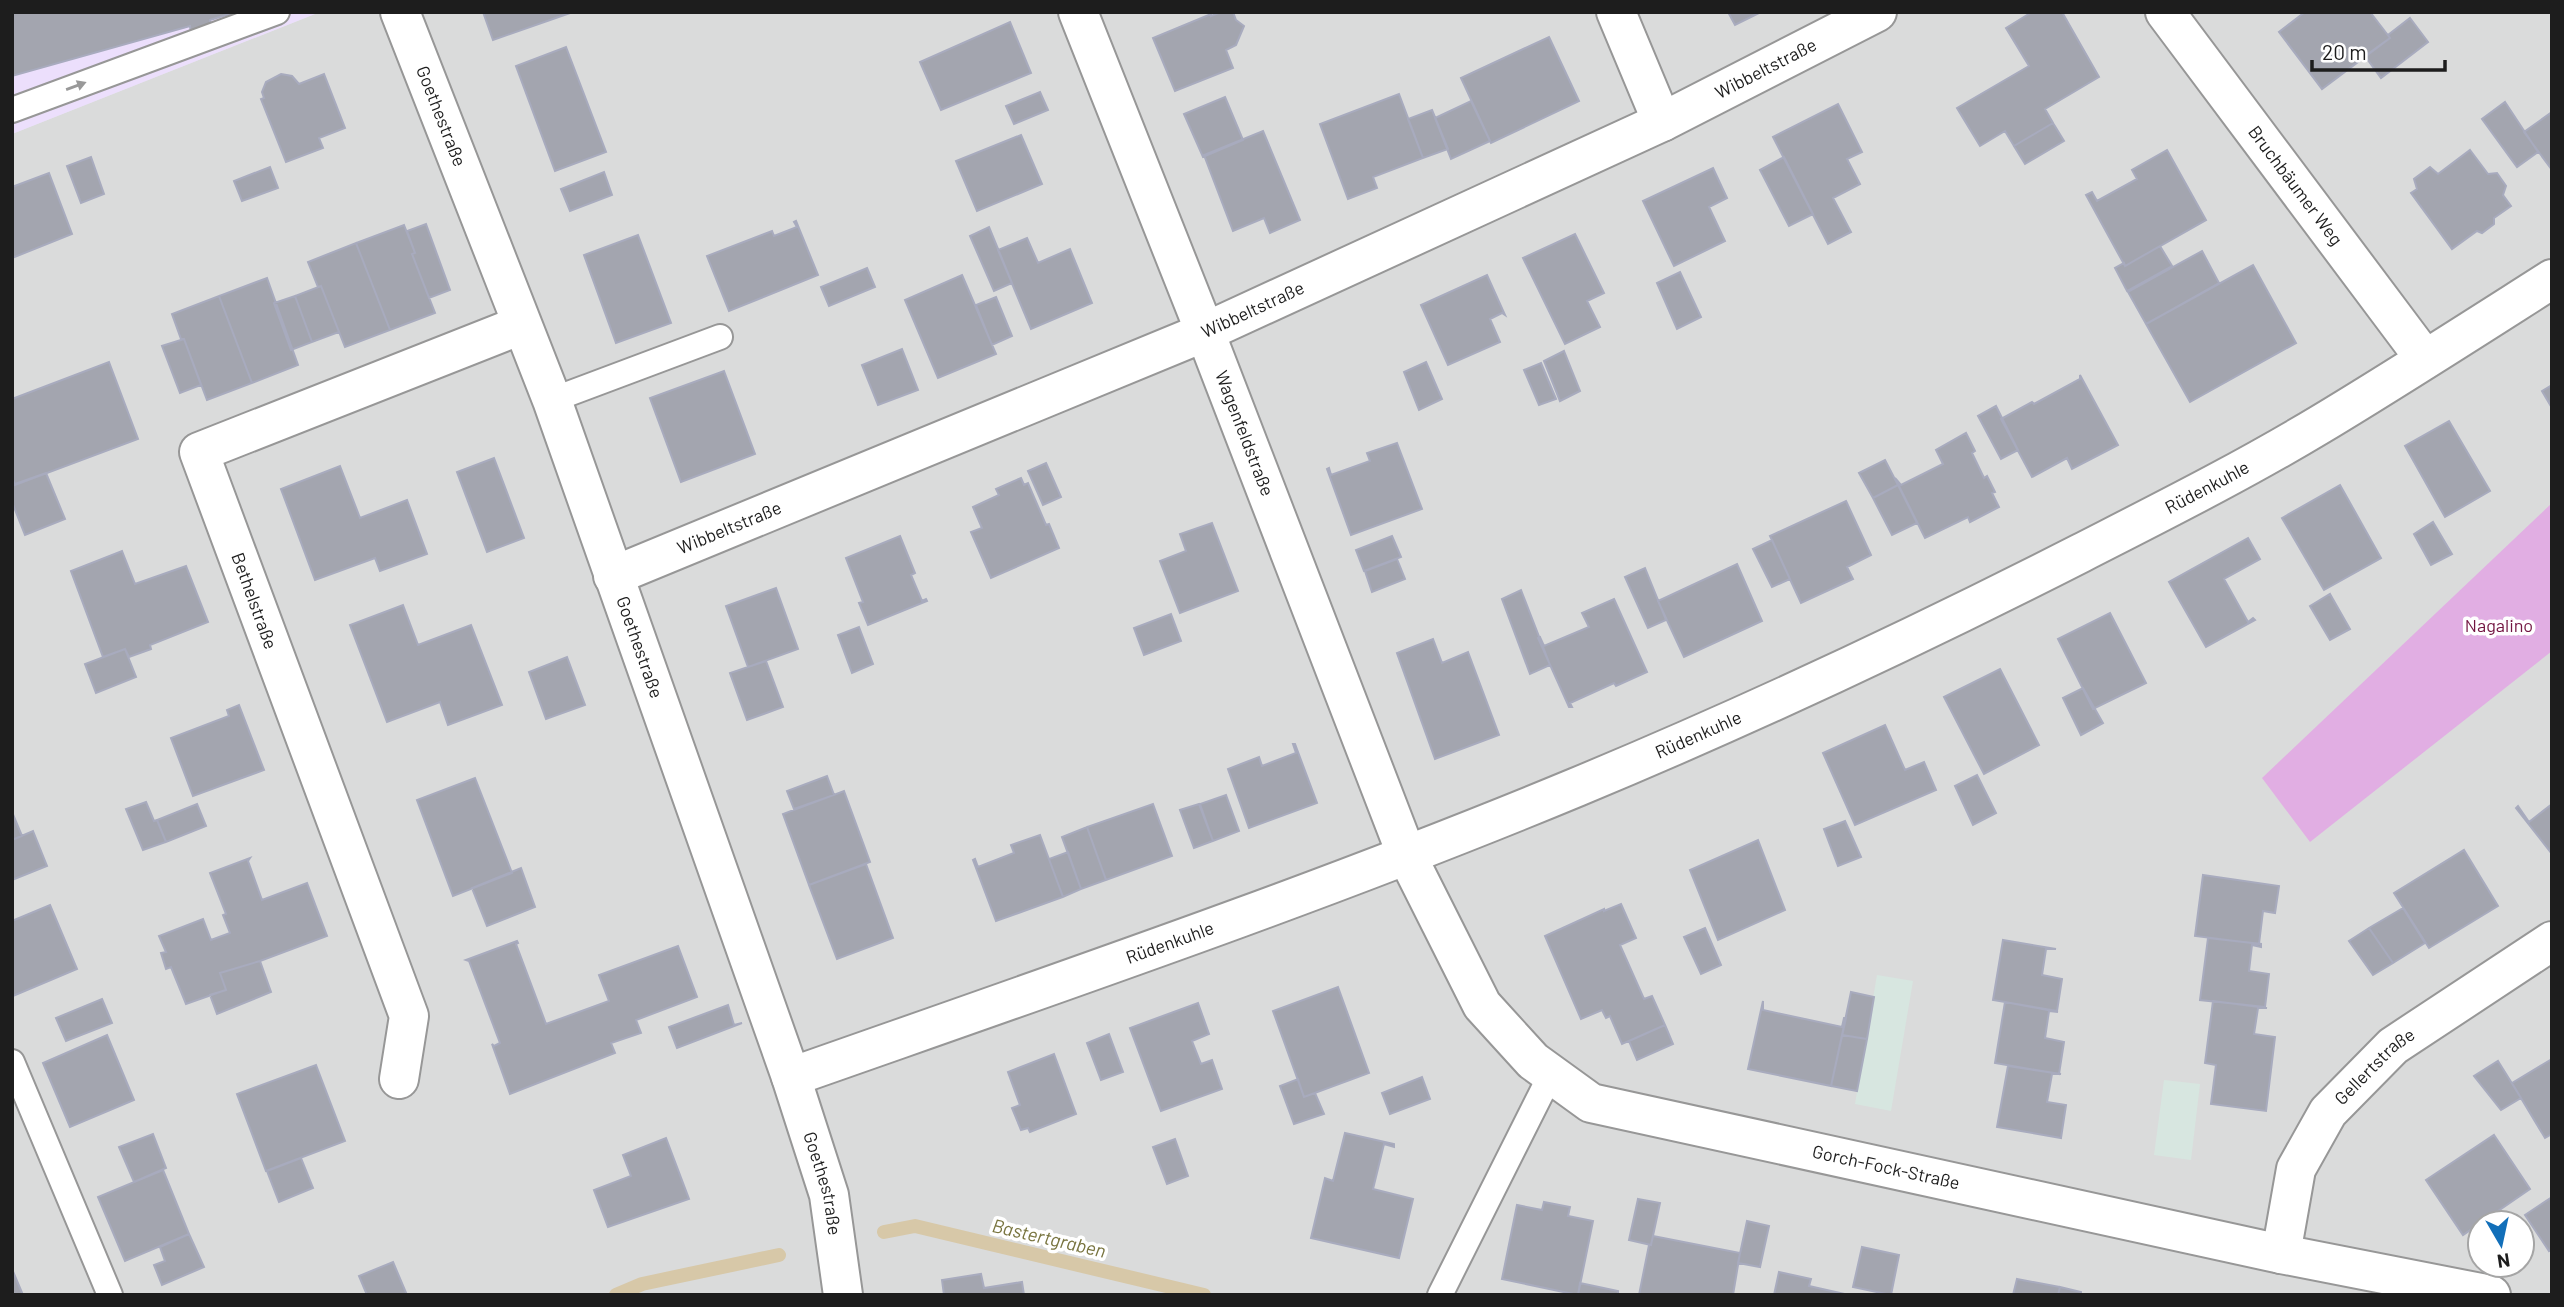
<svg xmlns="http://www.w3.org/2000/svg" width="2564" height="1307" font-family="Barlow,sans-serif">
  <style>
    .residential { fill: #dadbdb; fill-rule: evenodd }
    .industrial { fill: #d7e6e0 }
    .education { fill: #ecdffc }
    .grass { fill: #e1aee3 }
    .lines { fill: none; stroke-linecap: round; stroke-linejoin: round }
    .stream { stroke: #d7c8a8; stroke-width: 14 }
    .building { fill: #a3a5af; stroke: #a8abbe; stroke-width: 2 }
    .lane-casing { stroke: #979797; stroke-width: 28 }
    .street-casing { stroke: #979797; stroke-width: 42 }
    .lane { stroke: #fff; stroke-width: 24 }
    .street { stroke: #fff; stroke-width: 38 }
    .oneway { fill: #999 }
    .labels { text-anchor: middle; stroke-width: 7; stroke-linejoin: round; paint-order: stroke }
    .street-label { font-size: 18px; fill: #1d1d1d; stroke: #fff }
    .park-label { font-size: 18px; fill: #721541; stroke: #fff }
    .water-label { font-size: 19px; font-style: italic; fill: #78743f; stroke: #fff }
  </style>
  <rect width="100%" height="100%" fill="#e5e4ee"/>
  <path class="residential" d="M320,12H2552V1295H12V134ZM2480,1223H2522V1265H2480Z"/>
  <path class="industrial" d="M1877,975L1913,981L1891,1111L1855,1104Z
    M2164,1080L2200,1084L2191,1160L2154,1155Z"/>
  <path class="education" d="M12,12H320L12,134Z"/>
  <path class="grass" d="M2552,503V651L2310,842L2262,778Z"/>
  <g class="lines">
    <path class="stream" d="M884,1232L915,1226L1204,1295
      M616,1295L642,1284L779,1255"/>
  </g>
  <path class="building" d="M12,12H236L210,20L211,28L191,34L190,26L12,76Z
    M483,12H573L493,40Z
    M1221,12H1233L1236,20L1244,26L1236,45L1226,50L1233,68L1175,91L1153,38L1211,14V16Z
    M1728,12H1761L1735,25Z
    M2032,12H2062L2099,77L2045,109L2053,123L2014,146L2005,131L1980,146L1957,108L2029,66L2006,28Z
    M2305,12H2370L2390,38L2322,89L2279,32Z
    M2410,18L2428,42L2381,78L2365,56L2390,38L2388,35Z
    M1010,22L1031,73L941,110L920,62Z
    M1549,37L1579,101L1491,143L1461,78Z
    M566,47L606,152L555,171L516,66Z
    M281,74L292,76L299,84L324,74L345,128L319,138L323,148L286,162L261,99L264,98L262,92L266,82Z
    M1040,92L1048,110L1014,124L1006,106Z
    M1399,94L1423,158L1373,177L1377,188L1348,199L1320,124Z
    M1225,97L1243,140L1203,157L1184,114Z
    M1471,101L1490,141L1451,159L1435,118Z
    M2505,102L2538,152L2517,167L2482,119Z
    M1838,104L1862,152L1847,159L1860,184L1833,198L1851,232L1828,244L1773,137Z
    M1432,110L1448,149L1423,158L1408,119Z
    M2552,112V170L2524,132Z
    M2053,123L2064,141L2025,164L2014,146Z
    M1263,131L1300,220L1270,233L1264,218L1233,231L1204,155Z
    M1021,135L1042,184L977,211L956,161Z
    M2167,150L2206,220L2125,266L2086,195L2092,192L2097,201L2137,179L2132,170Z
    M2470,150L2488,174L2497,173L2506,186L2503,195L2511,206L2494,218V224L2482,233L2477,231L2452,249L2411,193L2417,189L2414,179L2430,167L2438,174Z
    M91,157L104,194L81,203L67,166Z
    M1784,157L1813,214L1789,226L1760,170Z
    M270,167L278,188L242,201L234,181Z
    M1713,168L1727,198L1709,207L1725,241L1674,266L1643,201Z
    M604,172L612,195L570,211L561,189Z
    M49,173L72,234L12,258V187Z
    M796,221L818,275L729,311L707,256L772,231L774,236L797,227L794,222Z
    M426,224L450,290L429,298L412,254L415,253L407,231Z
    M404,225L415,253L412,254L435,313L390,330L356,243Z
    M989,227L1012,283L994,291L970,236Z
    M1575,234L1604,293L1587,301L1600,327L1565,344L1523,258Z
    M638,235L671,323L616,343L584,255Z
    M1027,238L1038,263L1070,249L1092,303L1031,329L998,250Z
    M356,243L390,330L345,347L321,286L318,287L308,262Z
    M2160,246L2172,266L2127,291L2115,268L2124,263L2125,266Z
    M2202,251L2219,283L2146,324L2128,292Z
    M2253,265L2296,343L2190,402L2146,324Z
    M867,268L875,287L829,306L821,287Z
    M1680,272L1701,317L1677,329L1657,283Z
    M962,275L996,354L938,378L905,300Z
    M1487,275L1505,315L1502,313L1490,319L1500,342L1448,365L1421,305Z
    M267,278L298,365L252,383L219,296Z
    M321,286L339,332L312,342L295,296Z
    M219,296L252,383L207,400L184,339H181L172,314Z
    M295,296L312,342L291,350L274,303Z
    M996,297L1012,336L992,345L976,305Z
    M184,339L201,385L180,393L162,346Z
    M902,349L918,390L878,405L862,365Z
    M1564,351L1580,391L1560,401L1544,361Z
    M109,362L138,439L15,485L12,477V399Z
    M1426,362L1442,399L1419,410L1404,372Z
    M1541,363L1556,399L1539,405L1524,370Z
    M724,371L755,454L681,482L650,398Z
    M2080,375L2118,445L2072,469L2067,458L2032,477L2001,419L2032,402L2034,404L2080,379Z
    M2552,385V408L2542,391Z
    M1996,406L2018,450L2001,459L1978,416Z
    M2449,421L2490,491L2445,517L2405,446Z
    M1966,433L1975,451L1972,453L1984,478L1987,476L1995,492L1992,493L1999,507L1970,522L1968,517L1925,538L1895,478L1901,485L1943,464L1936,450Z
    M1397,443L1422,509L1351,535L1327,469L1329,468L1331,475L1370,461L1367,453Z
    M494,458L524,538L487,552L457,472Z
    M1885,460L1898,485L1873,498L1859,473Z
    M1046,463L1061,497L1043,505L1028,471Z
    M340,466L360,518L407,500L427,554L380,571L375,558L315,580L281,489Z
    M46,473L65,519L25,535L12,502V485Z
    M1021,478L1024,485L1028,483L1046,525L1049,524L1059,548L991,578L971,532L982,528L973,507L999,495L996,489Z
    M1898,485L1917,523L1892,535L1873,498Z
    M2340,485L2381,558L2324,590L2282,518Z
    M1846,501L1871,555L1847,567L1853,579L1801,603L1770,536Z
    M2433,522L2452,554L2431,565L2414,534Z
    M1212,523L1238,591L1180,613L1160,561L1186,551L1180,534Z
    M900,536L915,573L911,575L922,601L926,599L927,601L868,625L859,603L863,602L846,558Z
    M1392,536L1401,557L1364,571L1356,550Z
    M2248,538L2260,559L2224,579L2248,622L2253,618L2255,620L2206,647L2169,582Z
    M1772,540L1790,579L1772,587L1753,549Z
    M122,551L135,584L186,566L208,622L150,645L151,649L129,657L125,649L103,657L71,571Z
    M1397,559L1405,579L1372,592L1365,571Z
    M1737,564L1762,621L1684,657L1658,601Z
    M1645,568L1666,620L1648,628L1625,577Z
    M776,588L798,649L748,667L726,606Z
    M1521,590L1550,665L1530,674L1502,599Z
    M2330,594L2350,629L2330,640L2310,606Z
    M1614,599L1647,672L1616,686L1614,683L1570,703L1572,707H1569L1538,638L1540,637L1544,646L1589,627L1582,613Z
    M403,605L418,645L471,625L502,705L448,725L440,702L387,722L350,625Z
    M2110,613L2146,683L2093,709L2058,639Z
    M1171,614L1181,641L1144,655L1134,628Z
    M859,627L873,664L852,673L838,635Z
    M1433,639L1442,663L1468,652L1499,735L1435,759L1397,653Z
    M125,649L136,677L96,693L85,664Z
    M567,657L585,705L546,719L529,672Z
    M766,661L783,707L747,720L730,673Z
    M2000,669L2039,745L1984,774L1944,697Z
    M2083,688L2103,723L2081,735L2063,698Z
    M239,705L264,770L193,796L171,738L229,716L227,710Z
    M1885,725L1905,770L1924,762L1936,790L1855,825L1823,753Z
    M1293,744H1295L1317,803L1249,828L1228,769L1259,757L1262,766L1296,753Z
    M1977,775L1996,813L1973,825L1955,786Z
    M827,776L834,795L794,809L787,791Z
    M475,778L512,873L453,896L417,800Z
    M844,791L870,862L809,885L783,814Z
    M1226,795L1239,831L1213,841L1200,804Z
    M146,802L154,821L157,820L166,842L143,850L126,809Z
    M197,804L206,826L166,842L157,820Z
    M1153,804L1172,856L1106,880L1087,827Z
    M1199,804L1213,841L1194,848L1180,810Z
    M2552,804V854L2516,808L2518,806L2529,822Z
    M12,812L22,836L12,840Z
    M1845,821L1861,857L1838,866L1824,829Z
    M1087,827L1106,880L1081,889L1062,837Z
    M33,831L47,866L12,880V840Z
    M1040,835L1063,897L996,921L973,860L975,859L978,867L1014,853L1011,845Z
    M1758,840L1785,910L1718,940L1690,870Z
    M2464,850L2498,906L2429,948L2394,893Z
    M1068,852L1081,889L1063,897L1049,859Z
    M250,858L248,861L262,900L307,883L327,936L260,961L220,973L226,990L186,1004L171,967L166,969L161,953L166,952L159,936L203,919L211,940L230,933L223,915L226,914L210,873Z
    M866,864L893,938L837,959L809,885Z
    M521,868L535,907L487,926L472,888Z
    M2203,875L2279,886L2275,913L2263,911L2259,944L2195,936Z
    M1621,904L1636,938L1620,945L1644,999L1652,996L1665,1025L1622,1044L1610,1016L1606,1018L1602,1010L1581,1019L1545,936L1604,909V911Z
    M50,905L77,969L13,996L12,921Z
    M2403,908L2425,943L2393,963L2369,928Z
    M1705,928L1721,965L1701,974L1684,937Z
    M2369,928L2393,963L2373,975L2349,941Z
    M2208,938L2261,944V947L2252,945L2249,971L2269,974L2265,1007L2200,1000Z
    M2003,940L2056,949H2046L2042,975L2062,979L2057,1011L1993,1000Z
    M517,941L518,943L516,944L546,1024L609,1001L599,975L678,946L697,997L636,1020L641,1033L611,1043L615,1053L510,1094L492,1044L494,1046L500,1043L469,961L466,960Z
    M260,961L271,992L217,1014L210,995L226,990L220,973Z
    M1338,987L1369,1073L1304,1097L1273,1011Z
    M1851,992L1874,997L1867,1039L1842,1035Z
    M102,999L112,1023L66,1041L56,1018Z
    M1763,1001V1010L1842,1027L1844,1018H1846L1831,1086L1748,1069Z
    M2213,1001L2267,1008H2258L2254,1034L2275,1037L2266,1111L2211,1104L2216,1065L2205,1063Z
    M2005,1002L2058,1012L2049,1011L2045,1038L2064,1042L2059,1074L1995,1063Z
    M1198,1003L1209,1034L1192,1041L1201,1064L1212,1060L1222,1089L1161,1111L1130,1028Z
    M728,1005L734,1025L742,1023L677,1048L669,1027Z
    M1665,1025L1673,1044L1637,1060L1629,1041Z
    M1109,1034L1123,1072L1101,1080L1087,1043Z
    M107,1035L134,1100L70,1127L43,1063Z
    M1842,1035L1867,1039L1857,1091L1831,1086Z
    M1054,1054L1076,1114L1030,1132L1028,1128L1021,1130L1012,1108L1020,1105L1008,1072Z
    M2552,1059V1134L2545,1138L2512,1083Z
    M2498,1061L2521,1098L2501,1110L2474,1076Z
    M316,1065L345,1141L266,1171L237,1094Z
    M2008,1066L2061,1074H2052L2047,1102L2066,1105L2061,1138L1997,1127Z
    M1422,1077L1430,1099L1390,1114L1382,1093Z
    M1298,1079L1304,1097L1315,1093L1324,1114L1294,1124L1280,1086Z
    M1345,1133L1394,1144V1147L1384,1144L1373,1189L1413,1199L1399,1258L1311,1238L1325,1178L1333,1181Z
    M153,1134L166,1168L134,1182L119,1147Z
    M2494,1135L2530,1189L2463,1235L2426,1180Z
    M666,1138L689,1199L608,1227L594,1190L631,1176L623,1155Z
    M1175,1139L1188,1176L1167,1184L1153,1147Z
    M301,1158L313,1188L279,1202L267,1171Z
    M163,1170L189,1234L125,1261L98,1197Z
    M2552,1197V1249L2549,1251L2525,1215Z
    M1638,1199L1660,1203L1651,1245L1629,1240Z
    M1544,1202L1570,1207L1568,1216L1593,1221L1578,1295L1502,1279L1517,1205L1542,1210Z
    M1747,1221L1769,1226L1760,1267L1738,1263Z
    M189,1234L204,1267L162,1285L154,1265L165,1261L160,1247Z
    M1653,1236L1740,1253L1733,1295H1639L1649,1245H1651Z
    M1862,1247L1899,1255L1891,1295L1853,1287Z
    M393,1262L407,1295H367L359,1276Z
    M12,1269L23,1295H12Z
    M1779,1272L1811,1279L1809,1286L1849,1295H1774Z
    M981,1274L984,1288L1022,1282L1024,1295H944L942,1280Z
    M2017,1279L2060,1287L2058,1295H2013Z
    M1580,1283L1618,1291V1295H1578Z
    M2060,1287L2081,1292V1295H2058Z"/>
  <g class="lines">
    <g class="lane-casing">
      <path id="lane" d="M12,110L277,12
        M552,400L720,337
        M12,1062L110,1295
        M1440,1295L1551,1074"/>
    </g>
    <g class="street-casing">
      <g id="street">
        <path id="s1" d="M400,12L552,400L791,1077L829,1195L843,1295"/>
        <path id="s2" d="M1078,12L1205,332L1407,856L1482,1005L1533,1061L1591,1103L2281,1254L2491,1295"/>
        <path d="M1616,12L1662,122"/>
        <path id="s3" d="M2165,12L2425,359"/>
        <path id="s4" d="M613,576L1205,332L1662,122L1877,12"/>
        <path id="s5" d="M791,1077C1055,984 1319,894 1577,787C1748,716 1916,637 2081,553C2161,512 2243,471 2321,424C2399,377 2475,328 2552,279"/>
        <path d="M399,1079L409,1016L199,452L521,325"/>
        <path id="s6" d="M2281,1254L2296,1169L2328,1112L2393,1046L2552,941"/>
      </g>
    </g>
    <use href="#lane" class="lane"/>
    <use href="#street" class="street"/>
  </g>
  <defs><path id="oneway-solid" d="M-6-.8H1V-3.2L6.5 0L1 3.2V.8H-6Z" transform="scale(1.75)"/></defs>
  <use class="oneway" href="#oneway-solid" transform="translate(76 86) rotate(-20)"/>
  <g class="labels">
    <g class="street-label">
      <text dy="6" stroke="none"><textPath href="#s4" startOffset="1260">Wibbeltstraße</textPath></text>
      <text dy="6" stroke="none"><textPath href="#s1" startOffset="112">Goethestraße</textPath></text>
      <text dy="6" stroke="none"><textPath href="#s3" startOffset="217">Bruchbäumer Weg</textPath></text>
      <text dy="6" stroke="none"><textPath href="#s4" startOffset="693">Wibbeltstraße</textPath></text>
      <text dy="6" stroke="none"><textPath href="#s2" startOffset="453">Wagenfeldstraße</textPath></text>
      <text dy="6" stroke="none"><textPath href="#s5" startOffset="1536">Rüdenkuhle</textPath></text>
      <text dy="6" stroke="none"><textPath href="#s4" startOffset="126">Wibbeltstraße</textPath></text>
      <text transform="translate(254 601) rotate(70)" y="6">Bethelstraße</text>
      <text dy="6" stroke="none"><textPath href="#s1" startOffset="679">Goethestraße</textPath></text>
      <text dy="6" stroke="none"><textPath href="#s5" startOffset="970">Rüdenkuhle</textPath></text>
      <text dy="6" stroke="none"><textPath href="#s5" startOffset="402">Rüdenkuhle</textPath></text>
      <text dy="6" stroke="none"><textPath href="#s6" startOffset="217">Gellertstraße</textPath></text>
      <text dy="6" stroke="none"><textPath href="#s2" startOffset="1522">Gorch-Fock-Straße</textPath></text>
      <text dy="6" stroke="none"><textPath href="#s1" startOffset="1246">Goethestraße</textPath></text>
    </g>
    <g class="park-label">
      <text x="2499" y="632">Nagalino</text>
    </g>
    <g class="water-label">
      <text transform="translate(1049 1238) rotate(13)" y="7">Bastertgraben</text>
    </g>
  </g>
  <rect width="2564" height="1307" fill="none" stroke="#1d1d1d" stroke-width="28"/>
  <g transform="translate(2501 1244) rotate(171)"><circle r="33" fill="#ffffff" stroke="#a5a5a5" stroke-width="2"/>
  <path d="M0-5L12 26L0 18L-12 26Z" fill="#126fb9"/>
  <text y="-10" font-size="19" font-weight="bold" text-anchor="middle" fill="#1d1d1d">N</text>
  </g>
  <path d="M2312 60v10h133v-10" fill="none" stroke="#1d1d1d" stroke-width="3.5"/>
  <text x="2322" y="60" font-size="21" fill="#1d1d1d" stroke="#ffffff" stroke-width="5" paint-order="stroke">20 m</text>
</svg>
